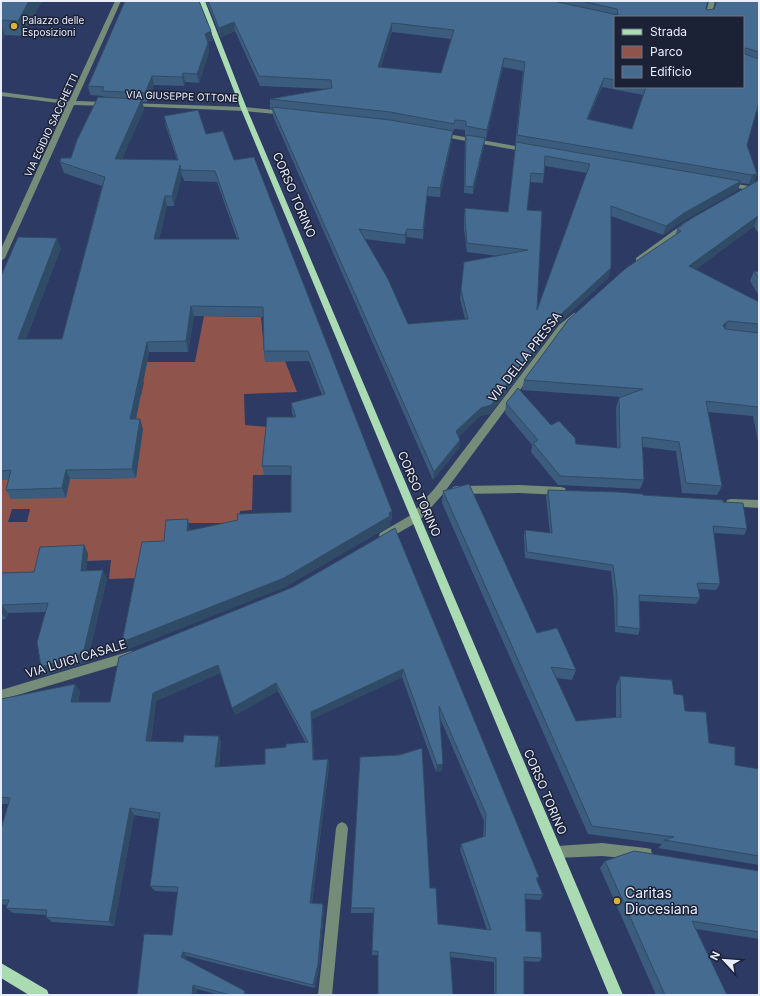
<svg xmlns="http://www.w3.org/2000/svg" width="760" height="996" font-family="Inter,sans-serif">
  <style>
    .green { fill: #8f554d; fill-rule: evenodd }
    .lines { fill: none; stroke-linecap: round; stroke-linejoin: round }
    .minor { fill: #758c78; fill-rule: evenodd }
    .major { fill: #abdbb3; fill-rule: evenodd }
    .wall { fill: #3b5c7c; fill-rule: evenodd }
    .shaded-wall { fill: #304b65 }
    .building { fill: #456b90; stroke: #304b65; fill-rule: evenodd }
    .poi-dot { fill: #dcb233; stroke: #1c2235; stroke-width: 1.5 }
    .labels { text-anchor: middle; stroke-width: 3; stroke-linejoin: round; paint-order: stroke }
    .far-poi-label { font-size: 10px; fill: #e8eefe; stroke: #1c2235; text-anchor: start }
    .far-street-label { font-size: 10px; fill: #e8eefe; stroke: #1c2235 }
    .street-label { font-size: 12px; fill: #e8eefe; stroke: #1c2235 }
    .near-poi-label { font-size: 14px; fill: #e8eefe; stroke: #1c2235; text-anchor: start }
  </style>
  <rect width="100%" height="100%" fill="#2d3a63"/>
  <path class="green" d="M204,316L261,317L265,361H285L297,392L244,394L245,425L268,427L264,475H253L252,510L240,511L239,523H170L167,551L140,552L137,578L109,579L111,560L87,561L88,554L39,581L1,582V480L136,478L131,429L137,396H141L144,382L108,362H195ZM12,509H30L27,522H8Z"/>
  <g class="lines">
    <path class="minor" d="M115,1H121L76,101L108,102L111,104L108,106L74,105L5,258L1,261V249L67,104L1,96V92L69,101Z
      M709,1H715L711,17H705Z
      M130,103L244,107L286,111L290,113L286,115L244,111L128,106V104Z
      M436,132L527,148L531,150L527,152L439,136L435,134Z
      M723,182L749,186L753,188L749,190L726,186L722,184Z
      M687,221L691,224L690,226L642,262H636V258Z
      M574,313L577,314L578,316L577,318L565,329L443,494L419,521L388,539L384,540L380,539L379,536L380,533L411,515L435,488L559,325Z
      M519,485L561,487L565,488L566,491L565,494L561,495L519,493L457,494L453,493L452,490L453,487L457,486Z
      M731,499L759,500V508L727,506L726,503L727,500Z
      M131,651L135,652L137,656L135,660L1,700V690Z
      M342,822L346,824L348,828L332,995H318L336,828L338,824Z
      M602,843L646,848L651,849L652,854L651,859L646,860L602,856L557,858L552,857L551,852L552,847L557,846Z"/>
    <path class="major" d="M199,1H205L247,109L623,995H609L241,109Z
      M1,963L47,990L49,995H29L1,978Z"/>
  </g>
  <path class="wall" d="M1,1H42L23,36L5,35L1,42Z
    M206,1H708L706,8L707,10L714,9L716,1H759V112L756,111L747,145L757,174L754,183L759,180V235L754,226L695,270L759,302V447L753,416L708,412L722,486L717,495L682,493L676,451L643,447L644,480L640,489L558,485L531,452L532,445L505,413L506,403L551,425L576,444L617,448L616,408L619,398L621,397L522,390L524,380L676,234L677,229L753,183L749,184L740,183L738,190L681,222L663,235L611,216L609,277L558,324L490,414L480,416L459,436L460,440L459,448L433,480L273,116L272,109L270,108V99L330,89L260,86L235,31L221,37ZM615,17L743,87H615ZM392,32L451,39L441,73L380,68ZM503,67L523,71L508,212L465,208L464,217V229L467,252L498,256L461,290L460,299L465,319L408,324L364,239L405,244L407,237L423,239L427,196L440,197L452,140V133H453L454,129L465,130L464,193L473,194L484,146L485,139H486ZM602,87L643,95L632,129L588,119ZM545,166L587,173L537,310L527,210L530,182L543,183Z
    M211,31L213,40L208,42L209,52L199,83L185,82L184,86L154,85L147,102H142L144,109L122,159L177,160L166,127L164,116L206,134L234,160L392,520L390,521V526L285,587L126,650L164,541L190,529V530L291,512V475H264L262,466L294,417L292,413L291,403L322,395L309,361L265,362L264,351L263,317L194,316L188,352H149L136,419L143,429L136,478L70,479L66,498L11,499L6,490L8,480H1V276L61,248L26,339H62L102,186L64,173L60,162L71,158L103,97V96L90,95L88,86ZM182,175L184,181L217,182L237,239H159L167,206H174Z
    M754,271L759,272V296L750,281Z
    M548,490L643,495L723,502L747,529L744,535L713,533L720,584L716,590L698,589L700,598L696,604L639,601L640,629L638,635L615,632L614,602L611,571L525,558L524,536L525,530L550,533L546,497Z
    M443,491L537,633L576,670L572,680L556,678L576,721L616,717V686L620,676L674,694L685,711L709,743L735,765L759,769V865L658,848L662,844L588,834L442,503Z
    M395,528L539,877L537,880L543,895L540,900L525,899L526,931L542,958L539,962L524,961V995H494V962L450,957L372,955L373,913H351V908L430,888L438,924L487,930L460,850L461,844L483,837L484,821L440,718L442,771L436,772L402,677L312,719L314,760L328,759L329,766L312,903L323,904L324,909L319,968L315,988L187,956L186,959L248,995H219L197,989L196,995L172,935L178,892L155,891L150,886L159,819L134,815L114,926L52,922L46,917V915L13,913L6,908L7,905L1,904V829L8,804H1V699L75,684L80,692L78,702H110L293,587ZM220,673L235,715L278,691L306,743L286,747L265,764L219,767L221,743L219,736L183,742L151,741L156,701Z
    M84,545L88,554L86,570L107,579L87,662L46,675L41,667L46,612L8,613L6,619L1,620V573L34,572Z
    M605,861L759,871V939L696,929L727,995H656L600,868Z"/>
  <path class="shaded-wall" d="M29,1H42L23,36L18,21Z
    M234,22L235,31L221,37L219,28Z
    M1,23L5,35L1,42Z
    M392,23V32L378,77V67Z
    M211,31L213,40L206,43L205,34Z
    M208,43L209,52L199,83L197,74Z
    M504,58L503,67L486,139L487,130Z
    M183,73L185,82L184,86L182,77Z
    M152,76L154,85L147,102L145,93Z
    M604,78L602,87L585,128L587,119Z
    M142,99L144,109L118,169L115,159Z
    M453,131L452,140L440,197V188Z
    M485,138L484,146L473,194V187Z
    M180,165L182,175L174,206L172,196Z
    M757,174L754,183L749,184L752,175Z
    M741,181L738,190L681,222L663,235L666,226L684,213Z
    M428,187L427,196L423,239V230Z
    M165,196L167,206L156,250L154,239Z
    M758,216L754,226L685,277L689,266Z
    M407,229V237L405,244V235Z
    M57,238L61,248L22,349L18,339Z
    M611,268L609,277L558,324L490,414L480,416L456,440V431L560,315Z
    M191,306L194,316L188,352L186,341Z
    M728,321L724,331L723,325Z
    M147,342L149,352L134,429L130,419Z
    M140,419L143,429L136,478L132,469Z
    M460,440L459,448L433,480L434,472Z
    M66,470L70,479L66,498L62,488Z
    M392,511V520L390,521V526L285,587L126,650L122,642Z
    M188,519L190,529L189,540L187,531Z
    M84,545L88,554L85,580L81,571Z
    M103,570L107,579L87,662L46,675L41,667Z
    M2,605L8,613L6,619L1,612Z
    M218,665L220,673L156,701L150,748L146,741L153,693Z
    M403,669L402,677L312,719L314,767L313,760L311,712Z
    M276,683L278,691L235,715L232,708Z
    M75,684L80,692L76,710L71,702Z
    M219,736L221,743L218,774L215,767Z
    M328,759L329,766L311,908L310,903Z
    M443,764L442,771L436,772L437,765Z
    M130,808L134,815L114,926L109,922Z
    M323,904L324,909L319,968L315,988L313,985Z
    M183,952L187,956L185,961L181,957Z
    M193,985L197,989L196,995H192Z
    M245,991L248,995H244Z"/>
  <path class="building" d="M1,1H29L18,21L1,20Z
    M125,1H199L211,31L205,34L208,43L197,74L183,73L182,77L152,76L145,93L102,91L104,87L88,86Z
    M208,1H553L618,15L617,9L581,1H708L706,8L707,10L714,9L717,1H759V52L746,48L744,49L745,54L759,59V102L747,145L757,174L752,175L517,135L525,62L504,58L487,130L466,126V121L455,120L454,124L390,112L270,99L332,88L331,80L259,76L234,22L219,28ZM615,17H743V87H646L632,129L587,119L604,78L615,80ZM392,23L454,30L441,73L378,67Z
    M98,97L142,99L115,159L178,160L164,116L198,110L206,134L223,131L234,160L254,157L392,511L389,513L390,516L284,578L122,642L142,542L164,541L166,520L188,519L187,531L238,520L237,514L291,512V466H262L267,417H296L291,403L325,394L308,351H264L263,307L191,306L186,341L147,342L130,419H140L132,469L66,470L62,488L6,490L11,470L1,471V276L18,237L57,238L18,339H62L105,177L60,162L61,158H71L77,140ZM180,165L181,170L215,171L239,239H154L165,196H172Z
    M272,107L390,120L453,131L440,188L428,187L423,230L407,229L405,235L359,229L388,279L408,324L468,319L461,290L464,262L528,250L467,243L465,220V208L508,212L516,142L741,181L684,213L666,226L611,206V268L560,315L491,405L481,408L456,431L460,440L434,472ZM545,156L590,164L537,310L542,211L527,210L531,173L544,174Z
    M466,135L485,138L473,187L465,186Z
    M759,180V217L758,216L689,266L759,302V324L728,321L723,325L725,329L759,333V414L758,407L706,401L722,486L686,483L679,442L642,437L644,480L560,476L533,443L538,440L506,403L518,388L551,425L559,421L575,438L576,444L620,448L619,398L643,389L524,380L568,320L626,268L681,231L677,229L692,218Z
    M754,271L759,272V279Z
    M469,484L537,633L557,628L576,670L551,667L576,721L621,717L620,676L672,680L674,694L683,695L685,711L706,712L709,743L735,747V765L759,769V856L664,840L674,837L592,826L443,491Z
    M548,490L618,492L643,494V495L723,500V502L743,503L747,529L713,526L720,584L697,583L700,598L639,595L640,629L617,626V596L613,565L527,552L525,530L552,533Z
    M395,528L539,877L536,878L543,895L525,894L526,931L541,932L542,958L524,957V995H496V958L450,952L453,995H378V951H372L374,908H351L360,757L399,755L422,748L430,888H436L438,924L491,930L461,844L485,836L486,814L439,706L443,764L437,765L403,669L311,712L313,760L328,759L310,903L323,904L318,964L313,985L183,952L181,957L245,991L244,995H230L193,985L192,995H137L144,934L172,935L178,887L150,886L160,813L130,808L109,922L46,917L47,910L6,908L9,900H1V829L10,798L1,797V699L75,684L71,702H110L119,657L293,587ZM218,665L232,708L276,683L308,742L286,744V747L265,749V764L215,767L219,736L184,735L183,742L146,741L153,693Z
    M84,545L81,571L103,570L83,654L41,667L37,642L48,603L2,605L1,608V573L34,572L40,547Z
    M634,851L759,871V932L692,921L727,995H665L605,861Z"/>
  <g class="poi-dot">
    <circle cx="14" cy="26" r="4"/>
    <circle cx="617" cy="901" r="4"/>
  </g>
  <g class="labels">
    <g class="far-poi-label">
      <text x="22" y="24">Palazzo delle<tspan x="22" dy="12">Esposizioni</tspan></text>
    </g>
    <g class="far-street-label">
      <text transform="translate(182 96) rotate(2)" y="4">VIA GIUSEPPE OTTONE</text>
      <text transform="translate(51 125) rotate(-65)" y="4">VIA EGIDIO SACCHETTI</text>
    </g>
    <g class="street-label">
      <text transform="translate(294 195) rotate(67)" y="4">CORSO TORINO</text>
      <text transform="translate(525 357) rotate(-52)" y="4">VIA DELLA PRESSA</text>
      <text transform="translate(419 494) rotate(67)" y="4">CORSO TORINO</text>
      <text transform="translate(76 659) rotate(-17)" y="4">VIA LUIGI CASALE</text>
      <text transform="translate(545 792) rotate(67)" y="4">CORSO TORINO</text>
    </g>
    <g class="near-poi-label">
      <text x="625" y="898">Caritas<tspan x="625" dy="16">Diocesiana</tspan></text>
    </g>
  </g>
  <rect width="760" height="996" fill="none" stroke="#e8eefe" stroke-width="4"/>
  <rect x="614" y="16" width="130" height="72" fill="#1c2235" stroke="#6e7485"/>
  <rect x="622" y="29" width="20" height="6" fill="#abdbb3" stroke="#6e7485"/>
  <text x="650" y="36" font-size="12" fill="#e8eefe">Strada</text>
  <rect x="622" y="46" width="20" height="12" fill="#8f554d" stroke="#6e7485"/>
  <text x="650" y="56" font-size="12" fill="#e8eefe">Parco</text>
  <rect x="622" y="66" width="20" height="12" fill="#456b90" stroke="#6e7485"/>
  <text x="650" y="76" font-size="12" fill="#e8eefe">Edificio</text>
  <g transform="translate(724 960) rotate(296)" stroke="#1c2235" stroke-width="3" paint-order="stroke">
  <path d="M0-3L7 15L0 10L-7 15Z" fill="#e8eefe"/>
  <text y="-6" font-size="11" font-weight="bold" text-anchor="middle" fill="#e8eefe">N</text>
  </g>
</svg>
